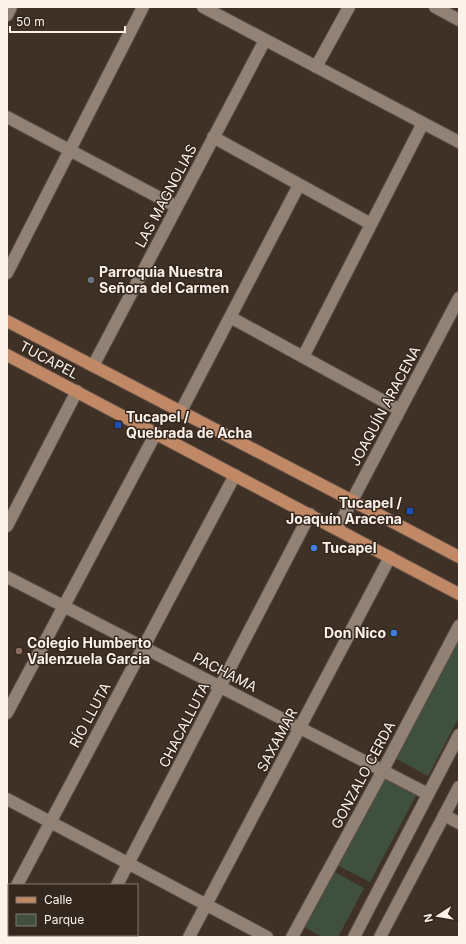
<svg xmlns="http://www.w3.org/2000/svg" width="466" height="944" font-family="Inter,sans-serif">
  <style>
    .green { fill: #3f513e }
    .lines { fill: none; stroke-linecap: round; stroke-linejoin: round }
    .minor-casing { stroke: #594c44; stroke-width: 14 }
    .major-casing { stroke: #594c44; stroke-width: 14 }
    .minor { stroke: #928175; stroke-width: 12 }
    .major { stroke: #c18865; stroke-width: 12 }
    .worship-dot { fill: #6b7280; stroke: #34271d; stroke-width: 1.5 }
    .transit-dot { fill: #1a4fb4; stroke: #34271d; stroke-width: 1.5 }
    .shop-dot { fill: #3f7fe0; stroke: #34271d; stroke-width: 1.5 }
    .education-dot { fill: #8d6e63; stroke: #34271d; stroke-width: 1.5 }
    .labels { text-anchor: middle; stroke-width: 3; stroke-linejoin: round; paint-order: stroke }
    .street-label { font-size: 14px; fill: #fcf2ec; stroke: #34271d }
    .poi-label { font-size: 14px; font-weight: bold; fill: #fcf2ec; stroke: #34271d; text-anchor: start }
  </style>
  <rect width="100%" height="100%" fill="#3f3126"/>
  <path class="green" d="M459,637V717L428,776L395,758Z
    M385,774L418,792L370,882L337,865Z
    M331,870L364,888L338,937H322L302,926Z"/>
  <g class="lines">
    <g class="minor-casing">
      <path id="minor" d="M203,7L459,142
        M435,7L459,20
        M7,15L11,7
        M316,67L349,7
        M7,117L177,207
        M213,137L371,224
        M7,273L143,7
        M230,317L400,410
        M303,357L423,123
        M93,366L265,40
        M181,411L299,185
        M7,526L77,391
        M337,529L459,298
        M7,577L428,794
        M7,713L156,433
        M7,799L267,937
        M444,815L459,823
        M17,885L235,475
        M117,885L310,514
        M7,904L9,900
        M90,937L91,935
        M189,937L390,557
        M292,937L383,770L459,626
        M354,937L459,735
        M380,937L459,787"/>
    </g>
    <g class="major-casing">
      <path id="major" d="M7,321L370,510L459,557
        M7,355L459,594"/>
    </g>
    <use href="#minor" class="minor"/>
    <use href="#major" class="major"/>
  </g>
  <circle class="worship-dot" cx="91" cy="280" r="4"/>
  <g class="transit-dot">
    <rect x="114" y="421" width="8" height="8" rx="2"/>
    <rect x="406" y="507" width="8" height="8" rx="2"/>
  </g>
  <g class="shop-dot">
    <circle cx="314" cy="548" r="4"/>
    <circle cx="394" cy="633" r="4"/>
  </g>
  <circle class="education-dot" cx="19" cy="651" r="4"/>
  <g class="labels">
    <g class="street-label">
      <text transform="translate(166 196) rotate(-62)" y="5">LAS MAGNOLIAS</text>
      <text transform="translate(49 360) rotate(28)" y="5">TUCAPEL</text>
      <text transform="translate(385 406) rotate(-62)" y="5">JOAQUÍN ARACENA</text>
      <text transform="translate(225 672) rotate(27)" y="5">PACHAMA</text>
      <text transform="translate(90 715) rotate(-62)" y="5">RÍO LLUTA</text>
      <text transform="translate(184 725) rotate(-63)" y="5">CHACALLUTA</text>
      <text transform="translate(277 740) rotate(-62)" y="5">SAXAMAR</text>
      <text transform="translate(363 775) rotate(-62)" y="5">GONZALO CERDA</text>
    </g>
    <g class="poi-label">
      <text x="99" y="277">Parroquia Nuestra<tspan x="99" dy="16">Señora del Carmen</tspan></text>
      <text x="126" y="422">Tucapel /<tspan x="126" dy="16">Quebrada de Acha</tspan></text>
      <text x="402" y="508" text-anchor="end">Tucapel /<tspan x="402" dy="16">Joaquín Aracena</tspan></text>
      <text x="322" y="553">Tucapel</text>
      <text x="386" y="638" text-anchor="end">Don Nico</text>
      <text x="27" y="648">Colegio Humberto<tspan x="27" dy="16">Valenzuela Garcia</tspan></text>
    </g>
  </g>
  <rect width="466" height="944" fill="none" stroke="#fcf2ec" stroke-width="16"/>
  <rect x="8" y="884" width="130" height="52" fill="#34271d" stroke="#847870"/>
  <rect x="16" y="897" width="20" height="6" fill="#c18865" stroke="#847870"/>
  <text x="44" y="904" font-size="12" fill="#fcf2ec">Calle</text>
  <rect x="16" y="914" width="20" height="12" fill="#3f513e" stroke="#847870"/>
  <text x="44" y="924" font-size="12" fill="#fcf2ec">Parque</text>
  <g transform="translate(438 916) rotate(258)" stroke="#34271d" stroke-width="3" paint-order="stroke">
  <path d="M0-3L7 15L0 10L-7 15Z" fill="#fcf2ec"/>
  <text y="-6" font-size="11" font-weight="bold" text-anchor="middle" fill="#fcf2ec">N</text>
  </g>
  <path d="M10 26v6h115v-6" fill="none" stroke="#fcf2ec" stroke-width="2"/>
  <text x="16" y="26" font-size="12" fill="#fcf2ec" stroke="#34271d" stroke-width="3" paint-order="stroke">50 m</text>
</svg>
